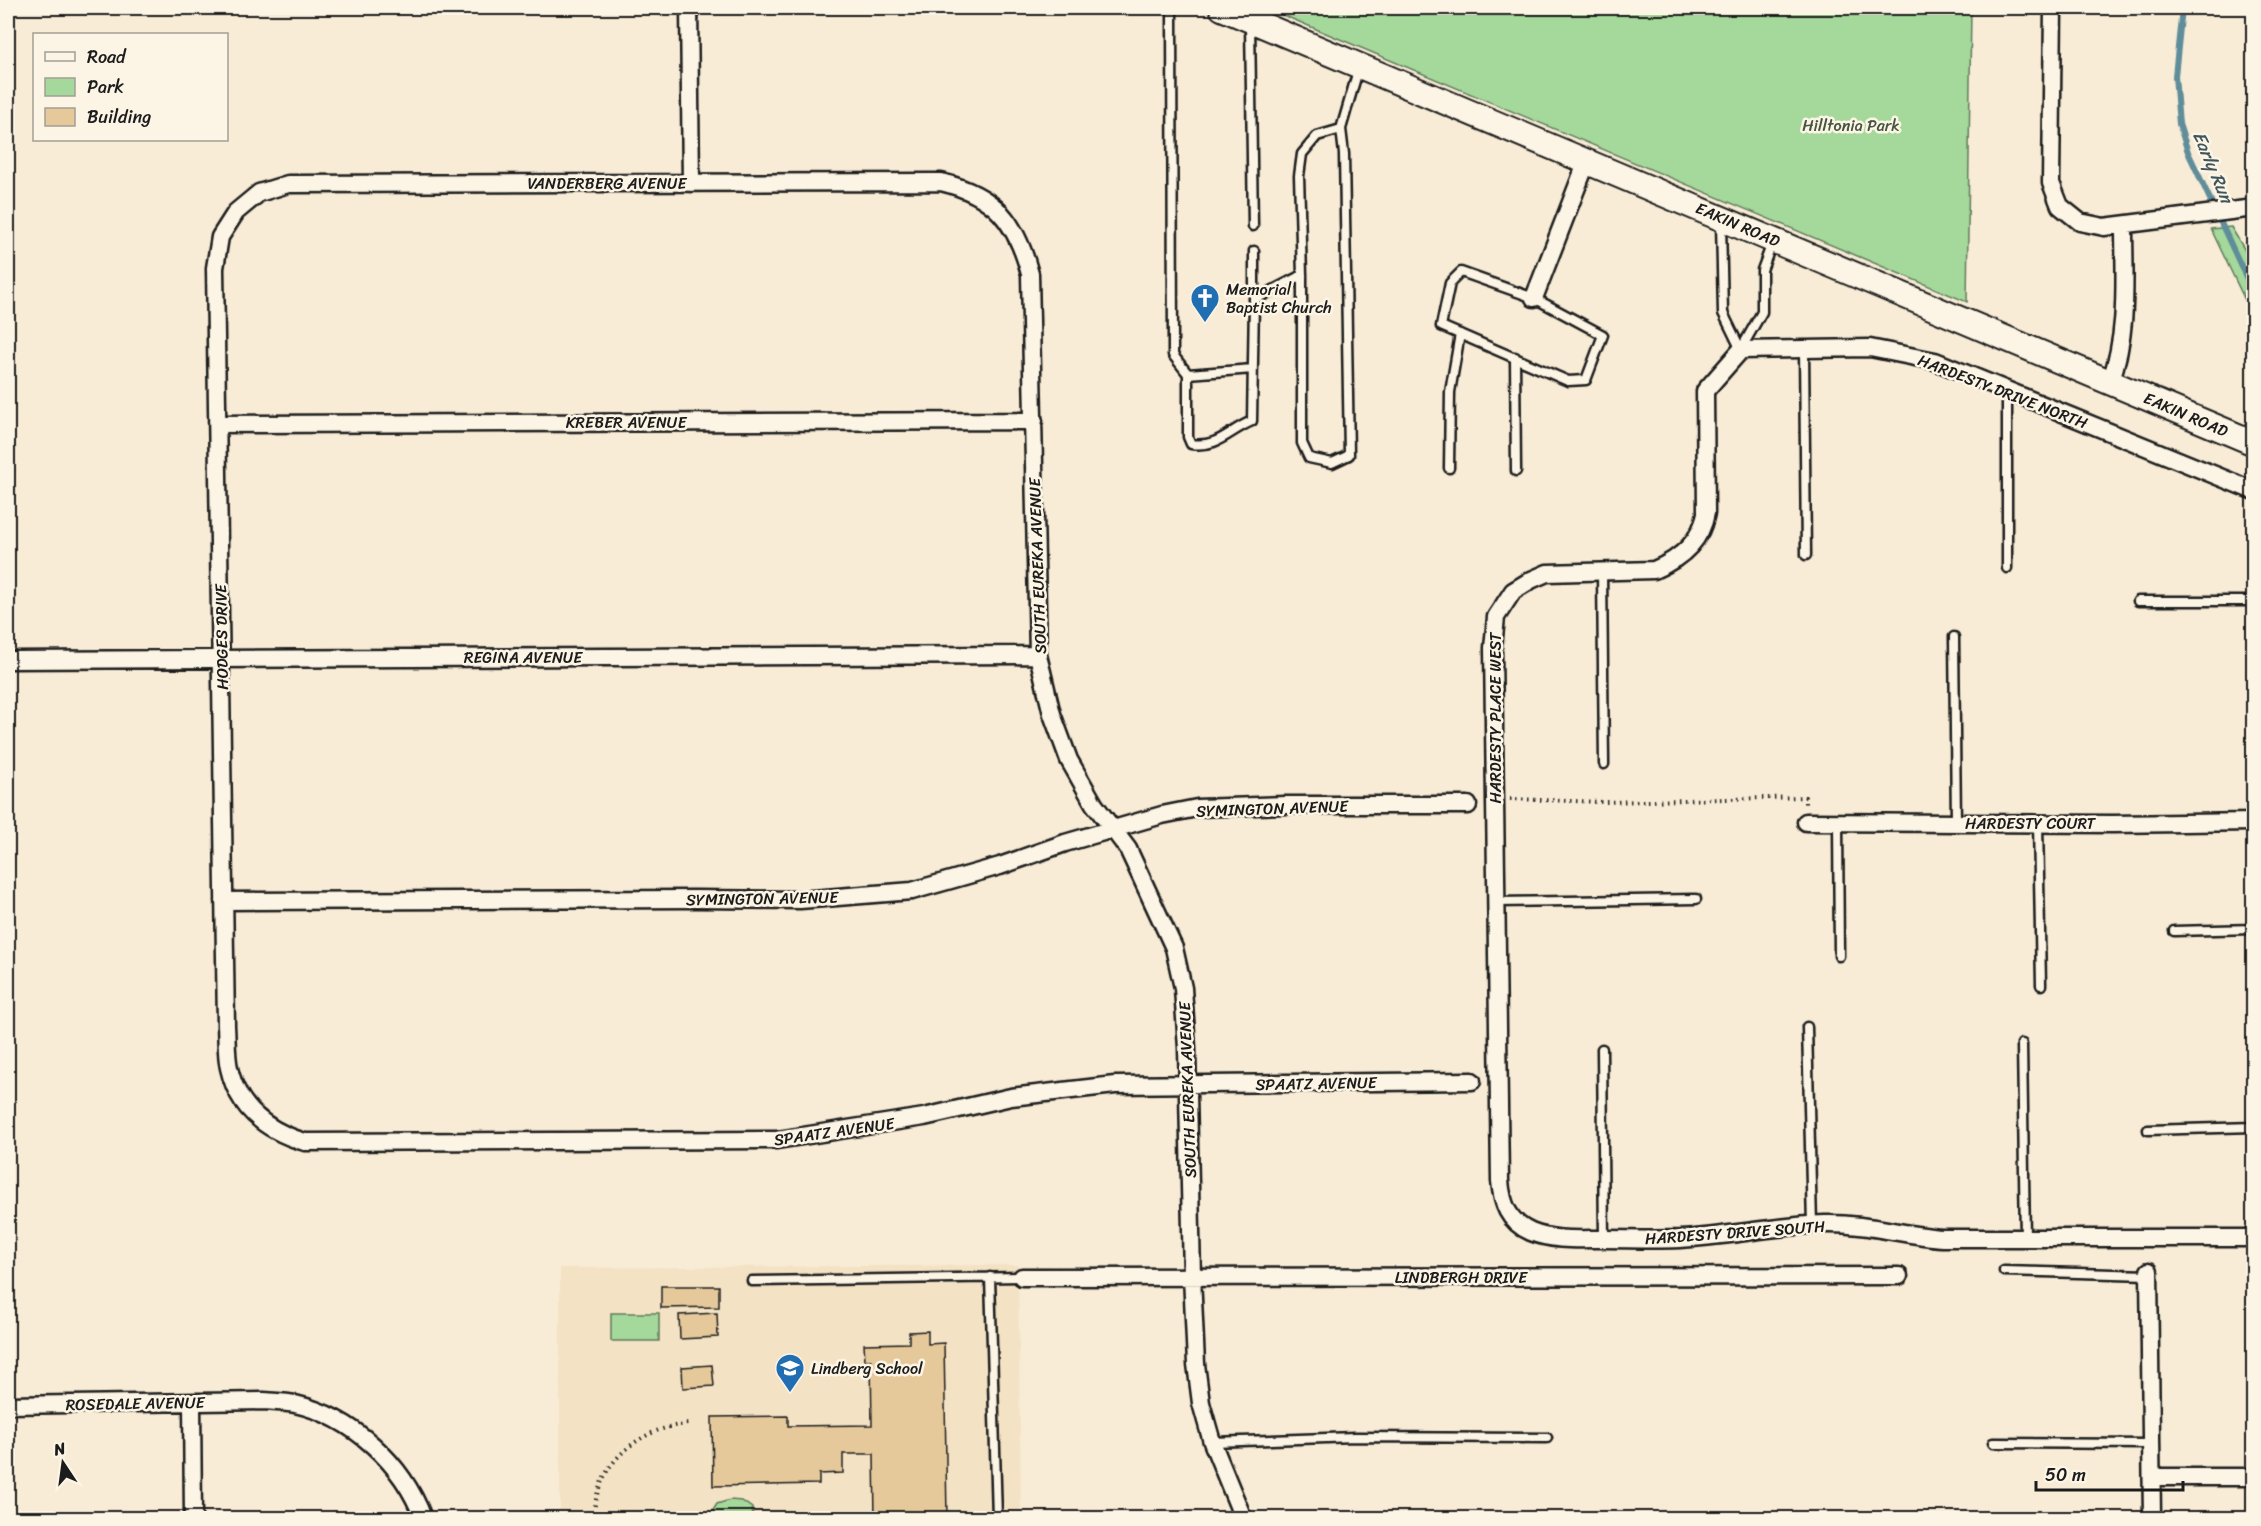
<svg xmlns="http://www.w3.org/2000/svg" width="2261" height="1526" font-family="Sriracha,sans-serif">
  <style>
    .built { fill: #f3e2c4 }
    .green { fill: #a4d99b; stroke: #607a5c; stroke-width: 1.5 }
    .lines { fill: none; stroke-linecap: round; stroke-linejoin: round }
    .stream { stroke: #608d9a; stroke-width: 6 }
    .building { fill: #e6c99a; stroke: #1c1c1c; stroke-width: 1.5 }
    .lane-casing { stroke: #1c1c1c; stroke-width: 13 }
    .street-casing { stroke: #1c1c1c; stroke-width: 21 }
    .secondary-casing { stroke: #1c1c1c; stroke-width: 28 }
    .path { stroke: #1c1c1c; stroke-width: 4; stroke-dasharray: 1.5 4.5; stroke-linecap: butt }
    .lane { stroke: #fcf5e5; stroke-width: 8 }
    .street { stroke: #fcf5e5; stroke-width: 16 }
    .secondary { stroke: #fcf5e5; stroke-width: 24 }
    .labels { text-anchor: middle; stroke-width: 5; stroke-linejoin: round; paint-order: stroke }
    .park-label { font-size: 16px; fill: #455542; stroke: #fcf5e5 }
    .street-label { font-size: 16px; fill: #1c1c1c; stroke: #fcf5e5 }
    .poi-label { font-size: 16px; fill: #1c1c1c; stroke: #fcf5e5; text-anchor: start }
    .water-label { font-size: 18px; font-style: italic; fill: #3e555b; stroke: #fcf5e5 }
  </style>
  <rect width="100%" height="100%" fill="#f8ecd6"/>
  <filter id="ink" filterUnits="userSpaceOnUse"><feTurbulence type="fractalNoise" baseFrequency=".0167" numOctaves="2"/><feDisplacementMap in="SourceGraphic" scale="12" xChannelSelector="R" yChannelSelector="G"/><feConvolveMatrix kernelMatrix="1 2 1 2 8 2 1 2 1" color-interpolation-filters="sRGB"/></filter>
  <g filter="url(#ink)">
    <path class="built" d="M1018,1265L1021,1518H560V1268Z"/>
    <path class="green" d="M1266,8H1971L1967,302Z
      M2231,227L2253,264V317L2211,229Z
      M611,1313H659V1341H611Z
      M730,1500L742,1501L752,1508L753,1518H713L712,1512L717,1504Z"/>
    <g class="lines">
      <path class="stream" d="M2182,8L2175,76L2179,124L2188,152L2254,294"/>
    </g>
    <path class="building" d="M661,1286H719V1307L661,1308Z
      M717,1313L718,1337L680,1339L679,1315Z
      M928,1331V1344L944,1343L947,1518H875L874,1454H843V1473L819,1474V1484L713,1486L712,1417L788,1416V1426L872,1425L871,1360H865L864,1344L909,1343V1332Z
      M712,1365L714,1386L683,1388L682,1367Z"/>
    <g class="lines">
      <g class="lane-casing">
        <path id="lane" d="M1172,8L1173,355L1188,374
          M1250,23L1253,226
          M1341,129L1317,136L1302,154L1299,176L1302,275V443L1309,458L1332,463L1349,455L1344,154L1341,129L1359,67
          M1721,223L1723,313L1741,350
          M1254,251V300
          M1461,272L1534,298L1603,335L1586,380L1568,381L1441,326L1450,283Z
          M1741,349L1762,312V270L1772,243
          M1804,350L1806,555
          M1515,357L1516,471
          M1253,369L1188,374V437L1191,444C1218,448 1228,431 1252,421L1254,300L1302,275
          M2007,390V568
          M1449,468L1450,392L1460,334
          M1602,572L1604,764
          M2138,601H2254
          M1954,637L1956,823
          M1838,822L1839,956
          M2038,823L2041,985
          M1496,902L1696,899
          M2174,931L2254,929
          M1807,1027L1812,1225
          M2022,1044L2025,1238
          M1602,1049L1604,1239
          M2148,1130L2254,1127
          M2004,1271L2149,1275
          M990,1277L997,1518
          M752,1281L1022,1277
          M1212,1442L1355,1437L1547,1438
          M1993,1443L2151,1444"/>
      </g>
      <g class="street-casing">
        <path id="street" d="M689,8L691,183
          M2053,8L2051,183L2060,206L2080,222L2104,227L2254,208
          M1534,298L1587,161
          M2110,382C2129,332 2124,278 2124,225
          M218,424L1034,421
          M2254,491L1935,361L1870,348L1741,350L1705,391L1706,513C1701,542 1680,559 1654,570L1547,573L1531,580L1513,591L1496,617L1493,648L1500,1181C1502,1203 1508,1222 1531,1232C1553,1241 1578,1239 1603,1239C1628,1239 1654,1240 1680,1239C1728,1236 1776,1226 1825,1224C1865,1223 1903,1235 1942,1238H2254
          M8,660L1038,655
          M1806,822L2113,824L2254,822
          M224,901L695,899L800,900L912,891L1000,866L1065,843L1162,815L1197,808L1286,805H1468
          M2149,1271L2152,1518
          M1022,1277L1899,1276
          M192,1403L193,1518
          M8,1405L263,1401C274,1402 285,1402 295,1404C353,1417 403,1464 423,1518
          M2152,1477H2254
          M1243,1518L1212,1442L1201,1403L1196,1364L1192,1276L1187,1048L1183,988L1174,948L1128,849L1094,804L1069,760L1052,714L1038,655L1030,274C1016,221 995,195 941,182L288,184L259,193L236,212L220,237L215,268L226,1026C227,1040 226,1055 229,1068C238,1109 267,1131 305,1142L777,1140L924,1117L1011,1097L1115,1085L1472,1081"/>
      </g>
      <g class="secondary-casing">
        <path id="secondary" d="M1222,8L2254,443"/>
      </g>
      <path class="path" d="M1510,799L1605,802L1805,797V806
        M594,1518C594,1466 638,1427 689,1424"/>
      <use href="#lane" class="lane"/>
      <use href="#street" class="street"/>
      <use href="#secondary" class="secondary"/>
    </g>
  </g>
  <defs>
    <g id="church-pin" transform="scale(1.5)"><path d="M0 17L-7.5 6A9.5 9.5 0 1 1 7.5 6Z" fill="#1f6fb2" stroke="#fcf5e5"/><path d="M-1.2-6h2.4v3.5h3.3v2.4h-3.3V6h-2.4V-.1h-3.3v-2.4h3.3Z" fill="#fff"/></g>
    <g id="school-pin" transform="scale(1.5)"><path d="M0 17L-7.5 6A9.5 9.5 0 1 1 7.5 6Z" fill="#1f6fb2" stroke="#fcf5e5"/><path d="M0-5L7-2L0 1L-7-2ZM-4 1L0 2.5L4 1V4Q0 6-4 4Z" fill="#fff"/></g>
  </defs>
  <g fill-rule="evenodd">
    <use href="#church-pin" x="1205" y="298"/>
    <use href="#school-pin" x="790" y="1368"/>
  </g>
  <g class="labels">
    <g class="park-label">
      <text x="1851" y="131">Hilltonia Park</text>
    </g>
    <g class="street-label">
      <text x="607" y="189">VANDERBERG AVENUE</text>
      <text transform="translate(1738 224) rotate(23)" y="6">EAKIN ROAD</text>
      <text transform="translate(2003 391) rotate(21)" y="6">HARDESTY DRIVE NORTH</text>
      <text transform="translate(2186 414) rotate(23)" y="6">EAKIN ROAD</text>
      <text x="626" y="428">KREBER AVENUE</text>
      <text transform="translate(1037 566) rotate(-92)" y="6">SOUTH EUREKA AVENUE</text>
      <text transform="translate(221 637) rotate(-91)" y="6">HODGES DRIVE</text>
      <text x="523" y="663">REGINA AVENUE</text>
      <text transform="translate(1495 718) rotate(-90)" y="6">HARDESTY PLACE WEST</text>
      <text transform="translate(1272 808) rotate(-2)" y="6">SYMINGTON AVENUE</text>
      <text x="2030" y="829">HARDESTY COURT</text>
      <text transform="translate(762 898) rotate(-1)" y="6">SYMINGTON AVENUE</text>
      <text transform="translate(1316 1083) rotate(-1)" y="6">SPAATZ AVENUE</text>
      <text transform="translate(1187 1090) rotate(-92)" y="6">SOUTH EUREKA AVENUE</text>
      <text transform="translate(834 1131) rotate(-8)" y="6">SPAATZ AVENUE</text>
      <text transform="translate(1735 1232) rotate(-4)" y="6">HARDESTY DRIVE SOUTH</text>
      <text x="1461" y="1283">LINDBERGH DRIVE</text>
      <text transform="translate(135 1403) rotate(-1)" y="6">ROSEDALE AVENUE</text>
    </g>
    <g class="poi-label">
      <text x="1226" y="295">Memorial<tspan x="1226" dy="18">Baptist Church</tspan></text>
      <text x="811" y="1374">Lindberg School</text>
    </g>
    <g class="water-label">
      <text transform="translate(2213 167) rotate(67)" y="6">Early Run</text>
    </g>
  </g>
  <rect width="2261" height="1526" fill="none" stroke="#fcf5e5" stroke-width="30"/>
  <rect x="15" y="15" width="2231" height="1496" fill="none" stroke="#1c1c1c" stroke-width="2" filter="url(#ink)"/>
  <rect x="33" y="33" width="195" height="108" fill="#fcf5e5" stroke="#a29e95" stroke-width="1.5"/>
  <rect x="45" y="52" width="30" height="9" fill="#fcf5e5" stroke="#a29e95" stroke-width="1.5"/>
  <text x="87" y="63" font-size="18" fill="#1c1c1c">Road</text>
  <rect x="45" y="78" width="30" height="18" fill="#a4d99b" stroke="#a29e95" stroke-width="1.5"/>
  <text x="87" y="93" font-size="18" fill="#1c1c1c">Park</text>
  <rect x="45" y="108" width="30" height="18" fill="#e6c99a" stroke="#a29e95" stroke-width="1.5"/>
  <text x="87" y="123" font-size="18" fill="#1c1c1c">Building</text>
  <g transform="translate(63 1463) rotate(347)" stroke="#fcf5e5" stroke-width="4.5" paint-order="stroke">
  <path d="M0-4.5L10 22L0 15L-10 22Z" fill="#1c1c1c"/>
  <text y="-9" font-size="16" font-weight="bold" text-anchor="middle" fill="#1c1c1c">N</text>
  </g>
  <path d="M2036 1481v9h147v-9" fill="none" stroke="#1c1c1c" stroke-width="3"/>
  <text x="2045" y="1481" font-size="18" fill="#1c1c1c" stroke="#fcf5e5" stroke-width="4.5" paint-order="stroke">50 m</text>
</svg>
